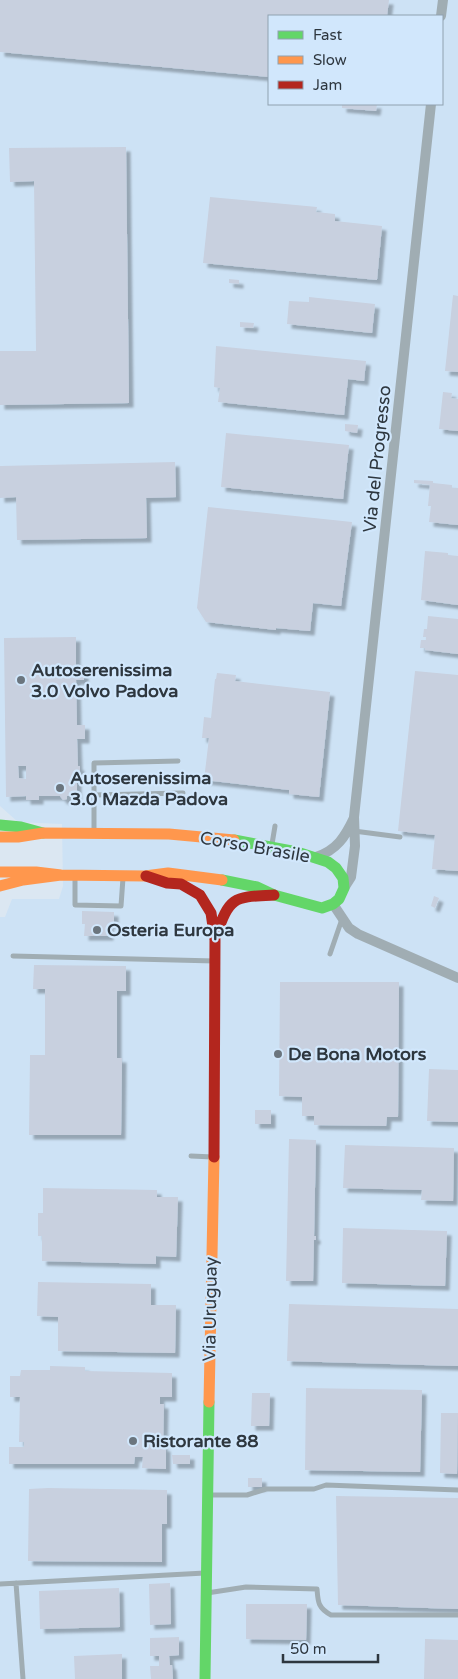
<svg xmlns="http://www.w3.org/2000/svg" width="458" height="1679" font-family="'Varela Round',sans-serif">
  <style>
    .built { fill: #cde2f5; fill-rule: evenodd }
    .building { fill: #c8d0df; fill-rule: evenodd; filter: url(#shadow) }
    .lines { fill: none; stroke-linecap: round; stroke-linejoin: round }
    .lane { stroke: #a0adb3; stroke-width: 5 }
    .street { stroke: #a0adb3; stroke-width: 10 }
    .fast { stroke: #63d668; stroke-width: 11 }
    .slow { stroke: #ff974d; stroke-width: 11 }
    .jam { stroke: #b3261e; stroke-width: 11 }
    .poi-dot { fill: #6b757e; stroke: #d1e7fc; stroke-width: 2 }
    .labels { text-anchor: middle; stroke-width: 4.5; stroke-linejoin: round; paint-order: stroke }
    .street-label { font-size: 18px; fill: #2e373f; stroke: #d1e7fc }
    .poi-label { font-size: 18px; font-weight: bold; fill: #2e373f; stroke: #d1e7fc; text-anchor: start }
  </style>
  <defs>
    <filter id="shadow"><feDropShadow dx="4.5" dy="4.5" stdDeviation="1" flood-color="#0004"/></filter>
  </defs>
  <rect width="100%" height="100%" fill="#dbe7f2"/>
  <path class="built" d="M0,0H458V1679H0V917H5L12,899H59L63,886L62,824L18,822L0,806ZM269,16H442V104H269Z"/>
  <path class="building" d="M0,0H389L387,16H269V77L0,52Z
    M342,104H377L376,111L342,108Z
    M126,147L129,403L0,405V351H36L34,181L10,182L9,148Z
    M210,197L317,207L316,212L335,214V221L382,226L377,280L203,263Z
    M229,279L239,280V284L229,283Z
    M453,295L458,296V372L445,371Z
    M309,297L375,304L372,333L287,324L289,301L309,302Z
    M240,322L254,323L253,328L240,327Z
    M216,346L366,361L364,381L348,379L344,415L218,402L220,388L214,387Z
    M443,392L452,393L451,398L458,399V431L439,429Z
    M345,424L358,425L357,433L345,431Z
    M226,433L349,445L343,499L221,487Z
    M175,462L176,497L146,498L147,538L17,540L16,497L0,498V466Z
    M414,480L433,481V483L452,485V488H458V525L429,522L431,506H428L430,485L414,483Z
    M208,507L352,522L341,606L313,603L310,631L276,628V630L206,622L197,608Z
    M425,551L448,553V555L458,556V605L421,600Z
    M428,616L458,619V654L425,650V648H420L421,640H426V637H423L424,629H427Z
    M76,637V666L84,665V680H76L77,725H85V739H77L78,766H80V778H77V796H67V799L63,800L60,796H39V800H26V796L6,797L4,638ZM18,766H26V779L19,778Z
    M415,671L458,675V871L432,869L435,835L398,831Z
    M217,673L236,675L235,681L330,692L319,797L289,794V790L204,780L209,738H202L204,717L211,718L215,679H216Z
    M434,896L439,898L435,908L431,906Z
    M82,911L114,912V924H109V936H84L85,924H82Z
    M34,965L126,966V991H117V1058H122L121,1135H29L30,1055H45V989H33Z
    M280,982H399L398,1117H387L386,1126L314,1125V1116H302V1097L279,1096Z
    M429,1069L458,1070V1122L427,1121Z
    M255,1110H271V1124H255Z
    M289,1139L316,1140L314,1236H316V1240H314L313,1281H286Z
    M345,1145L454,1148L453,1201L421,1200L422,1190L343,1188Z
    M43,1188L157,1190V1197H178L176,1257L156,1256V1264L42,1261V1236H38V1213H43Z
    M343,1228L447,1231L445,1286L342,1283Z
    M38,1282L151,1284V1305H176L175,1353L58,1351V1317L37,1316Z
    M289,1304L458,1309V1366L287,1361Z
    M50,1366L85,1367V1371L172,1373V1397H160V1404H164L163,1447H166V1469L142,1468L143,1457H135L134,1464H9V1447H24V1442H19L20,1397H10V1376H20L21,1370H50Z
    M306,1388L422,1390L420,1472L305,1470Z
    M252,1393H270L269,1426H251Z
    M441,1413H458L457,1474L440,1473Z
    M172,1455H190V1464H173Z
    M248,1478H262V1487H248Z
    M48,1488L167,1490V1524H162V1562L28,1561L29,1489Z
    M336,1496L458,1498V1609L338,1605Z
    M170,1583L171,1624L150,1625L149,1584Z
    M119,1588L120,1627L40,1629L39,1591Z
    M246,1604H307L306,1640L246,1639Z
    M179,1637V1655L169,1656L170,1665H172L173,1679H151L150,1666H159V1656H150V1638Z
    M425,1639L458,1640V1679H424Z
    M122,1654V1679H75L74,1656Z"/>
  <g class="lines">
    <path class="lane" d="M94,795V763L178,761
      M94,831V795L183,793
      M354,831L400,837
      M272,844L275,826
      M75,878V905L121,906L123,878
      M330,954L342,919
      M13,956L215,961
      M191,1156L213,1157
      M207,1495H247L266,1489H314L326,1485L458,1490
      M16,1583L23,1679
      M0,1584L205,1573
      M207,1593L246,1587L317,1589C318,1602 318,1608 331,1615H458"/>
    <path class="street" d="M441,16L443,0
      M316,857C337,850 345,837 354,818
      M344,888L351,877L355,846L354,817L431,104
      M333,904L349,928L358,934L458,978"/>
    <path class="fast" d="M0,825L21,827L43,833
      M222,880L257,887L274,895L322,908L333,904L339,899L344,888L343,878L336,868L328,862L297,852L234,840
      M205,1679L209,1402"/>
    <path class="slow" d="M0,837H18L43,833L169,834L234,840
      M0,872H36L61,875L145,876L168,873L222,880
      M0,886L23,880L61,875
      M209,1402L214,1157"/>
    <path class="jam" d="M146,876L167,883L181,884L200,895L211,913L215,940L214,1157
      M216,936C230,896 233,897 274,895"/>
  </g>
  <g class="poi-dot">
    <circle cx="21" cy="680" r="5"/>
    <circle cx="60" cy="788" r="5"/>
    <circle cx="97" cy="930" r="5"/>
    <circle cx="278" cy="1054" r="5"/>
    <circle cx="133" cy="1441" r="5"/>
  </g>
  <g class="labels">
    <g class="street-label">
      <text transform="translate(377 459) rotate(-84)" y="6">Via del Progresso</text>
      <text transform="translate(255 847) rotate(10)" y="6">Corso Brasile</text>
      <text transform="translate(210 1309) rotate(-89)" y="6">Via Uruguay</text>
    </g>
    <g class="poi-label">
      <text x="31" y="676">Autoserenissima<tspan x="31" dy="21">3.0 Volvo Padova</tspan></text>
      <text x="70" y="784">Autoserenissima<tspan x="70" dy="21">3.0 Mazda Padova</tspan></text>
      <text x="107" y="936">Osteria Europa</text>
      <text x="288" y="1060">De Bona Motors</text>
      <text x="143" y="1447">Ristorante 88</text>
    </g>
  </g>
  <rect x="268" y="15" width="175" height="90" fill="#d1e7fc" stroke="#90a1b0"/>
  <rect x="278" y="31" width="25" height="8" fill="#63d668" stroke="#90a1b0"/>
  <text x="313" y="40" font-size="15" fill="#2e373f">Fast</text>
  <rect x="278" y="56" width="25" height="8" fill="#ff974d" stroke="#90a1b0"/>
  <text x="313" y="65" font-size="15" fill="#2e373f">Slow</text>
  <rect x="278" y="81" width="25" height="8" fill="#b3261e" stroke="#90a1b0"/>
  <text x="313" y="90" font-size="15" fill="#2e373f">Jam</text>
  <path d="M283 1654v8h95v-8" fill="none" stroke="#2e373f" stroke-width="2.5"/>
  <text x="290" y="1654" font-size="15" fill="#2e373f" stroke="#d1e7fc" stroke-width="4" paint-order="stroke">50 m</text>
</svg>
